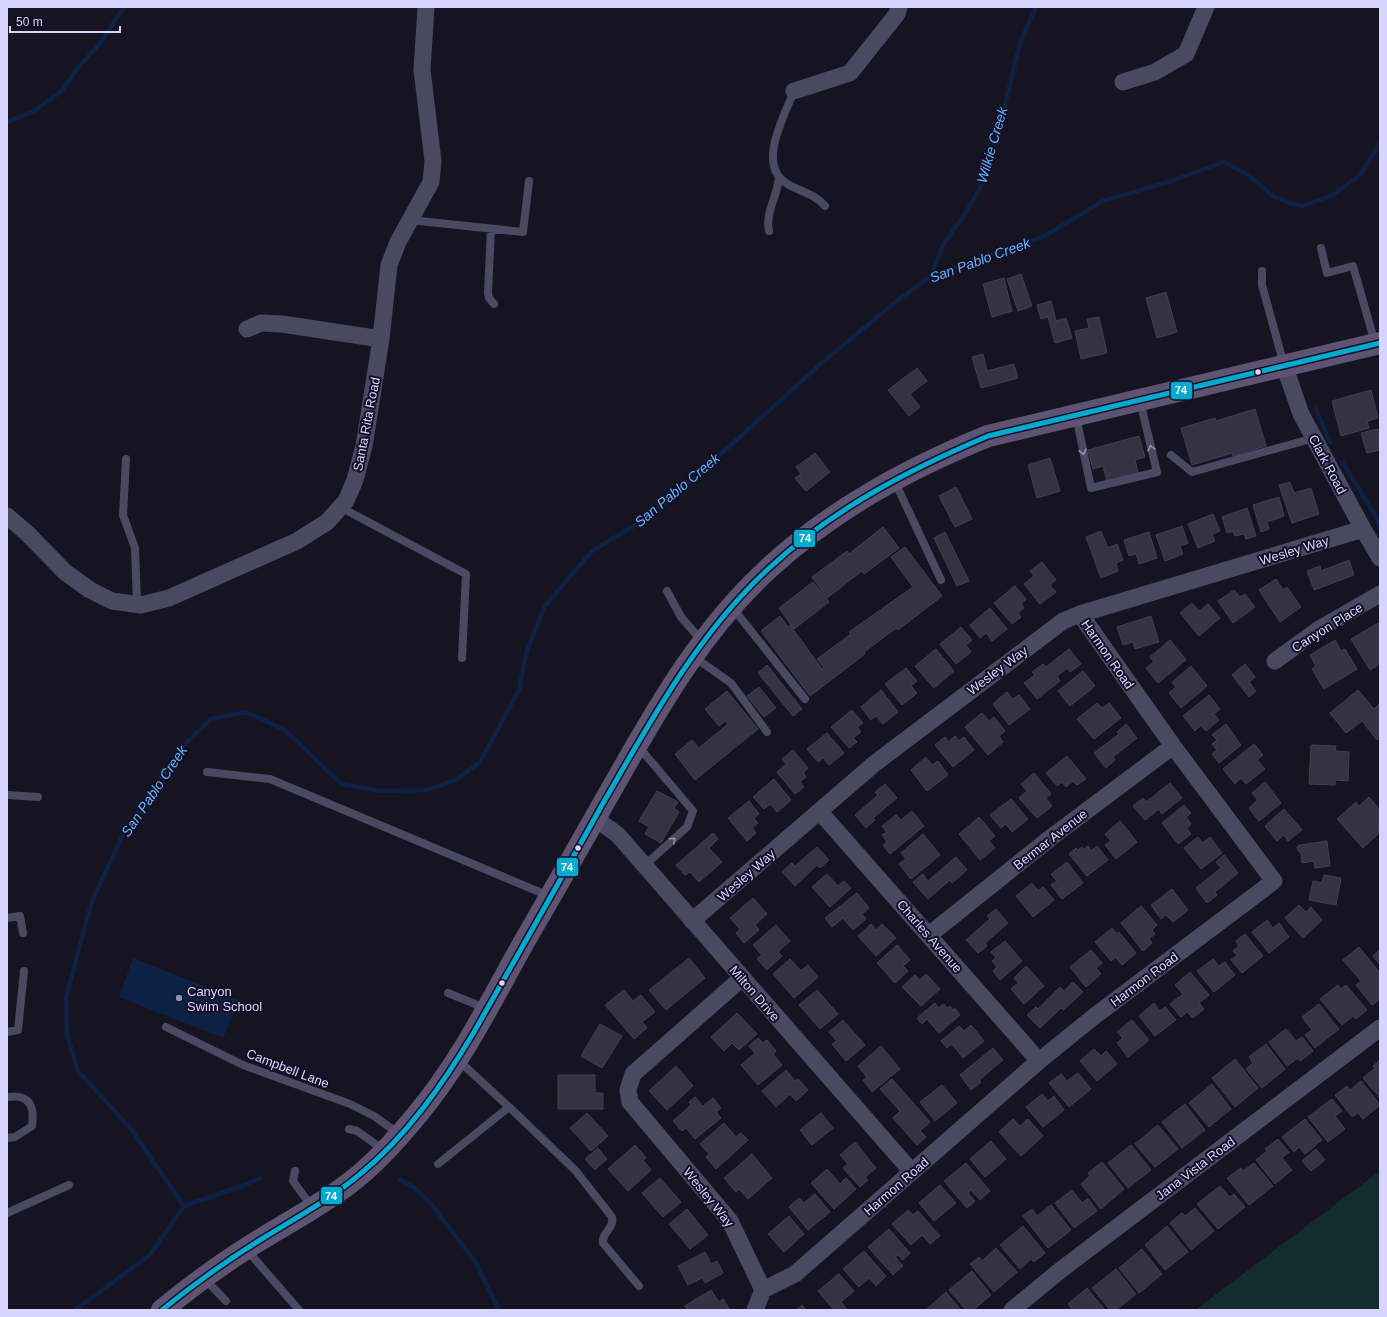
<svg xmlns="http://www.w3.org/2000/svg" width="1387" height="1317" font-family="Helvetica,sans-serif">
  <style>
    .green { fill: #132c2d }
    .water { fill: #0d2144 }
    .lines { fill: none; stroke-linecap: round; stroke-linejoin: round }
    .stream { stroke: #0d2144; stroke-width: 4.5 }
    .building { fill: #343243; stroke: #433f54 }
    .service { stroke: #4a4962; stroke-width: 8 }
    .minor { stroke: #4a4962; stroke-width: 17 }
    .primary { stroke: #5e5373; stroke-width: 22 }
    .bus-1-casing { stroke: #130f26; stroke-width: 8 }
    .bus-1 { stroke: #00a9ce; stroke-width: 5 }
    .oneway { stroke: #928eb0 }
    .bus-dot { fill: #d9d4ff; stroke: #130f26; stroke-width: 1.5 }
    .poi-dot { fill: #9591b1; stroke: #130f26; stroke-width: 1.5 }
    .labels { text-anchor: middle; stroke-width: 4; stroke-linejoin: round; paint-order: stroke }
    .street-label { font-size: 13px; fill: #d9d4ff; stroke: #130f26 }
    .poi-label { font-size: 13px; fill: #d9d4ff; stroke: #130f26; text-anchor: start }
    .water-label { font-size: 14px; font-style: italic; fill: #62b6ff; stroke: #130f26 }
    .line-badge { stroke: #130f26; stroke-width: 1.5 }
    .badge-label { font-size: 11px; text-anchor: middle; font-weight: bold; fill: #fff }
  </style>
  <rect width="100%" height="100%" fill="#161421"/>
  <path class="green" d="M1380,1171V1310H1195L1361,1185Z"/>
  <path class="water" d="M133,958L239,1000L223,1038L119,997Z"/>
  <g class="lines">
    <path class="stream" d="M7,122L34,111L62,91L79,66L99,45L124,7
      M931,276L943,245L967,211L982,184L998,133L1020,43L1036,7
      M1316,409L1330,443
      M1342,462L1377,518L1380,527
      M400,1180L415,1188L432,1205L476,1263L499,1310
      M184,1206L242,1186L261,1178
      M75,1310L150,1255L184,1206L131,1129L78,1071L67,1034L66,997L92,901L122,837L181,748L211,719L246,712L285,730L341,784L381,791L426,790L456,780L480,762L519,690L527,650L545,606L592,551L634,526L671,499L825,360L898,300L931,276L1045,236L1103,201L1171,181L1224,162L1247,174L1273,196L1289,203L1303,206L1333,195L1360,175L1380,143"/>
  </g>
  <path class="building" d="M1021,274L1032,306L1018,311L1007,279Z
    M1004,278L1012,311L992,317L983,284Z
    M1166,292L1177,332L1157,338L1146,298Z
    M1051,301L1056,321L1066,318L1072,338L1055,343L1048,317L1041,319L1037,305Z
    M1099,317L1107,353L1081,359L1075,331L1089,328L1087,319Z
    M983,354L987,371L1014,364L1018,378L981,388L972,357Z
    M917,368L927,381L910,394L920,407L909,416L888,390Z
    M1371,390L1378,418L1367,421L1369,428L1341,436L1332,401Z
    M1255,409L1266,446L1233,456L1232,453L1192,465L1181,428L1215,418L1216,421Z
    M1378,429L1380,450L1367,453L1361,433Z
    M1139,436L1145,457L1135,460L1138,473L1107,481L1103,466L1093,469L1088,450Z
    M815,453L830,472L806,491L795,478L801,474L796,467Z
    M1050,458L1060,491L1037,498L1028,465Z
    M1290,482L1294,493L1311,488L1319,514L1292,523L1279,485Z
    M956,487L972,519L955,527L939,496Z
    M1279,497L1284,516L1267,522L1269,529L1261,532L1253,505Z
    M1247,508L1256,536L1246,539L1244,534L1235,536L1233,531L1227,533L1222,517Z
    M1213,514L1220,531L1212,534L1215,541L1198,548L1188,524Z
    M1182,526L1188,543L1180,546L1183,554L1165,561L1156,535Z
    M883,527L899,548L864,574L862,571L827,598L812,577L847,551L849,554Z
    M1101,531L1108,548L1117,544L1123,560L1116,563L1118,571L1101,578L1086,537Z
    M945,532L969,581L957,586L934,538Z
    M1149,532L1157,558L1139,564L1136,554L1129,556L1124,540Z
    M905,547L942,596L898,630L896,628L864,652L865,654L810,696L761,631L780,616L788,627L790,625L822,669L824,668L817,659L851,634L849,632L913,587L891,557Z
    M1349,560L1354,575L1314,590L1307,571L1320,566L1321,571Z
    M1042,562L1056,580L1050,585L1056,592L1040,604L1024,584L1034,576L1030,571Z
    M1276,579L1283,590L1287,587L1301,607L1280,622L1259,590Z
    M813,582L829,602L794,629L779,608Z
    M1015,586L1026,599L1021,604L1024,608L1018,613L1021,617L1012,624L994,603Z
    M1234,590L1240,597L1245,594L1255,607L1233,623L1218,601Z
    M1192,603L1199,611L1208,604L1220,618L1199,636L1180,613Z
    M990,608L1007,629L992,641L986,633L980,638L970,625Z
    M1151,616L1159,642L1135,649L1133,642L1123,645L1117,627Z
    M1380,622V664L1370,670L1351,639Z
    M961,627L972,640L966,645L971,652L956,664L940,644Z
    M1170,640L1186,660L1158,683L1146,668L1154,662L1150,657Z
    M1335,640L1341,651L1345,649L1357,669L1324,689L1312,669L1316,666L1310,655Z
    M936,649L954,671L934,688L915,666Z
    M1069,649L1081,664L1070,672L1067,668L1057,676L1060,681L1037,699L1024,683L1035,675L1032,672L1043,664L1046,667Z
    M1245,664L1255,677L1249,682L1256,691L1249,697L1232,675Z
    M767,665L802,709L793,716L758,673Z
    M1191,666L1207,686L1181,708L1169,693L1176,687L1172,682Z
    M906,668L917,681L911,686L917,693L902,705L885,684Z
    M1083,671L1095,686L1070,706L1058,691Z
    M759,687L776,708L764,717L747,696Z
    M881,690L898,712L883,724L876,716L871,720L861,707Z
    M1358,690L1374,709L1379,704L1380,706V738L1377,740L1362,721L1346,733L1330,713Z
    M727,691L758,729L695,780L675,754L692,740L699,748L728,724L725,721L719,726L705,709Z
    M1007,692L1013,699L1019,695L1030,709L1009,725L993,704Z
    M1209,695L1220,709L1214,714L1219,720L1206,731L1201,725L1195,731L1183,716Z
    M1097,703L1102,708L1109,703L1121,718L1094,739L1077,719Z
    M852,710L863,723L857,727L861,732L853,738L857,742L849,748L831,727Z
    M982,713L989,721L994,717L1005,731L999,736L1003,742L988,755L965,727Z
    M1126,724L1137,738L1113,757L1115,760L1106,768L1094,753L1119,734L1117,732Z
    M1226,724L1241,745L1219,763L1212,754L1217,750L1212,744L1217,740L1212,735Z
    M827,733L844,753L829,765L823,758L818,762L807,749Z
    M955,736L959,741L964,737L974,750L953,767L935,745L945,737L948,742Z
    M1254,744L1263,755L1257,760L1265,769L1246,784L1241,778L1235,784L1223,769Z
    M1311,745L1336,746L1335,751L1349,752L1348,781L1335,780V785L1309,784Z
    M793,750L808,768L803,773L806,777L800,782L804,787L795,794L777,772L786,764L782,759Z
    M1067,756L1086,779L1077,785L1073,781L1066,787L1062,782L1057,786L1046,773Z
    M926,757L932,765L938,761L948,775L927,791L911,770Z
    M1034,773L1051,794L1046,798L1052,806L1037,818L1019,798L1027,791L1021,784Z
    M774,779L791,800L777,812L770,804L764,809L753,797Z
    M1265,782L1281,803L1259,821L1249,808L1258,800L1252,793Z
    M1170,783L1182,798L1162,814L1159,809L1145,820L1133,806L1143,798L1146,802Z
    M885,784L897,798L873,818L875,820L866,828L855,815L878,795L875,792Z
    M657,791L678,802L674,808L679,812L661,843L645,834L649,827L639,821Z
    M1369,797L1380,810V826L1378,827L1380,832L1363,848L1337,819L1356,802L1359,806Z
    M1011,799L1028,819L1012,832L1006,824L1001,828L990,815Z
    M749,801L759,814L754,818L758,823L752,828L756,833L747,841L728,818Z
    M1184,805L1191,813L1186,817L1191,824L1187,828L1191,834L1178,844L1162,823Z
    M1284,809L1302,830L1288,841L1284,835L1277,841L1265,826Z
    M912,811L924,826L890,854L883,845L887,842L882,835L887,832L882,826L896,815L901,820Z
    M979,817L995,836L989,841L995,848L980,860L959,834Z
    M1120,821L1137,842L1116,859L1105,845L1111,841L1105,834Z
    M713,833L718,839L709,848L722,862L699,882L690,872L685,875L676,865Z
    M923,834L940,855L911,879L899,864L906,859L901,853Z
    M1198,837L1203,843L1210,837L1222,853L1201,869L1184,848Z
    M1327,841L1330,866L1315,868L1314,861L1302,863L1301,853L1298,851L1297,847L1300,845Z
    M1088,846L1091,851L1097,846L1108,860L1087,876L1069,854L1076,848L1078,850L1082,847L1083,850Z
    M817,847L829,860L820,868L817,865L795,886L782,872L792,863L795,866Z
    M1224,855L1238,873L1215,892L1217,895L1207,903L1196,888L1221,868L1216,862Z
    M956,857L967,870L952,883L950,880L928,899L913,882L923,874L928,881Z
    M1067,862L1083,883L1062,899L1051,885L1057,881L1051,874Z
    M827,874L838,886L844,881L851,888L830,907L812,887Z
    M1324,875L1341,878L1336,905L1309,900L1313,881L1322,883Z
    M1032,883L1038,891L1043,887L1054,900L1033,917L1016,896Z
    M1172,889L1188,910L1173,922L1166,915L1161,919L1151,905Z
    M857,893L869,908L862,914L866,919L853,930L843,918L832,927L825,918Z
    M753,898L767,914L755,925L759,930L744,943L736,933L740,929L730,918Z
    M1299,905L1306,912L1311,907L1322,920L1303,938L1285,918Z
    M1141,906L1157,925L1152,930L1155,934L1149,939L1152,943L1143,951L1121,923Z
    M996,909L1008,923L985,943L987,946L978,953L966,940L990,919L987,916Z
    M1267,920L1273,928L1279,923L1289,937L1269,953L1252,932Z
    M871,924L876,930L882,924L896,938L876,956L858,936Z
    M776,925L790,941L778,952L782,956L767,970L757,959L762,955L753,945Z
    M1112,928L1117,934L1119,932L1136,953L1122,965L1116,957L1111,961L1095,942Z
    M1245,934L1263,956L1242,973L1231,960L1237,955L1233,951L1239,946L1236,941Z
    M1005,941L1022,961L1000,980L993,971L997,967L992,961L996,958L991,952Z
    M897,945L910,960L903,966L908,971L895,983L877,963Z
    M1359,947L1380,973V999L1372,1005L1356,985L1361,981L1343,960Z
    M1091,950L1102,963L1096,968L1101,974L1086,987L1070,967Z
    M1380,950V965L1373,956Z
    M689,958L705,978L666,1010L649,990Z
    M790,959L801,971L808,965L818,977L794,998L773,974Z
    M1213,959L1219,966L1225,962L1235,975L1214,992L1197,971Z
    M1026,966L1044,986L1024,1004L1011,989L1018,983L1014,978Z
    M1190,972L1209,995L1199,1003L1204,1009L1193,1018L1187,1012L1181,1017L1170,1004L1183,994L1175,985Z
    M926,974L940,989L921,1006L902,987L915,975L920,980Z
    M1073,982L1083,992L1063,1010L1061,1008L1040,1028L1027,1015L1036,1007L1038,1009L1060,987L1064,991Z
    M1338,985L1341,989L1346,985L1367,1010L1356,1019L1353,1016L1342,1025L1320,999Z
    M624,990L633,1001L641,995L655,1012L642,1022L647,1028L634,1039L605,1005Z
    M817,990L838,1014L820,1029L799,1005Z
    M935,1003L939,1008L944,1004L947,1008L950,1006L953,1010L955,1008L960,1015L939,1033L927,1019L922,1024L917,1018Z
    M1154,1003L1160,1011L1165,1007L1176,1020L1155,1036L1139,1016Z
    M1319,1004L1339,1029L1315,1048L1305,1035L1312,1030L1302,1017Z
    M737,1013L757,1034L739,1050L732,1043L724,1051L711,1037Z
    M843,1020L865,1045L846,1061L832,1044L837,1041L829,1032Z
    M1132,1020L1149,1040L1128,1057L1117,1043L1123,1038L1117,1032Z
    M600,1024L622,1036L602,1068L581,1056Z
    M971,1025L984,1041L963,1058L952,1044L947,1048L941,1041L959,1026L964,1031Z
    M1286,1029L1296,1041L1302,1037L1313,1051L1300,1061L1298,1058L1287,1066L1269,1042Z
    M758,1038L763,1043L767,1040L776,1051L773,1054L782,1065L758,1085L741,1065L755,1053L749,1046Z
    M1266,1044L1285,1069L1262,1088L1246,1069L1253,1063L1249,1057Z
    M881,1046L900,1069L872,1092L863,1080L867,1077L858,1066Z
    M993,1048L1003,1060L979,1080L981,1082L971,1090L960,1075Z
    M1094,1049L1101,1056L1106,1051L1117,1064L1097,1081L1080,1061Z
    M1235,1059L1258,1088L1235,1107L1212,1078Z
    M1380,1060V1098L1363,1078L1375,1068L1373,1066Z
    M676,1066L693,1086L667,1110L649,1091Z
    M786,1070L795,1081L798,1079L808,1090L796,1101L790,1094L776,1107L762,1091Z
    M1078,1073L1091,1089L1069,1107L1049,1083L1061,1074L1067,1081Z
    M558,1075H595V1093H603V1109H558Z
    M892,1079L930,1122L920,1131L926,1137L917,1145L893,1118L900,1111L880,1089Z
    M1361,1081L1380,1105L1363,1119L1358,1113L1352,1117L1335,1095L1347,1086L1350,1090Z
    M1212,1084L1231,1109L1209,1127L1189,1103Z
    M942,1085L957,1103L935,1121L920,1102Z
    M1042,1094L1048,1101L1054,1096L1064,1110L1043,1127L1026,1107Z
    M695,1097L703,1106L713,1098L721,1108L716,1112L721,1118L695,1139L686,1128L682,1131L673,1121L691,1105L689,1102Z
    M1332,1099L1342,1111L1335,1116L1345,1129L1328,1142L1308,1117Z
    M1185,1104L1205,1130L1182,1148L1162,1122Z
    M587,1113L608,1136L591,1151L570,1128Z
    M821,1113L833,1128L812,1145L800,1130Z
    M1013,1119L1020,1126L1028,1119L1043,1136L1021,1156L999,1132Z
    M1305,1119L1322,1140L1305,1154L1299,1147L1294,1152L1282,1137Z
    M724,1123L736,1137L741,1133L748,1140L716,1169L706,1157L709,1154L700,1144Z
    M1158,1125L1178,1149L1155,1167L1135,1144Z
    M1278,1139L1289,1152L1282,1158L1292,1170L1275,1184L1256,1160L1267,1151L1265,1149Z
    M991,1141L1006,1159L985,1177L970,1159Z
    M855,1142L876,1168L865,1177L868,1180L860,1187L843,1168L848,1164L840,1155Z
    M635,1145L646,1158L643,1160L651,1170L628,1191L608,1169Z
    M1131,1145L1151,1170L1128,1188L1108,1163Z
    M598,1148L607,1159L595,1170L585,1159Z
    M1316,1149L1325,1160L1311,1171L1302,1161Z
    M752,1154L772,1178L748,1199L739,1189L736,1192L724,1178Z
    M1102,1162L1124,1189L1101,1209L1081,1184L1090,1176L1088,1173Z
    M966,1163L990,1191L980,1200L971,1190L968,1193L975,1201L967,1208L944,1181Z
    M1254,1163L1273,1186L1249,1205L1227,1178L1241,1168L1243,1171Z
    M827,1169L840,1184L846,1178L856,1189L834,1209L811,1183Z
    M660,1178L681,1202L663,1217L642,1193Z
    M940,1185L956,1203L934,1221L919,1203Z
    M1220,1186L1230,1197L1234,1194L1245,1207L1218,1229L1197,1204Z
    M1072,1190L1082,1203L1088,1198L1097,1211L1074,1228L1055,1203Z
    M815,1194L830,1212L808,1230L789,1207L799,1198L804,1203Z
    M1051,1205L1071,1230L1048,1248L1023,1216L1032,1209L1037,1216Z
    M1195,1208L1214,1231L1191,1250L1170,1223L1182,1213L1185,1216Z
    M687,1209L708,1235L690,1249L669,1224Z
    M908,1210L913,1215L918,1211L940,1236L930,1244L922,1235L911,1245L892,1224Z
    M789,1216L804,1234L784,1252L768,1234Z
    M1023,1226L1045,1253L1034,1262L1031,1259L1020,1269L1000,1245Z
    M1167,1226L1188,1252L1165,1270L1145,1245Z
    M889,1229L910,1253L903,1260L898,1255L895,1257L903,1266L893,1275L868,1247Z
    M996,1248L1017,1272L994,1292L970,1264L979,1257L982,1261Z
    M1142,1249L1162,1274L1139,1293L1119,1268Z
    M864,1251L886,1276L876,1286L869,1278L859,1287L843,1269Z
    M705,1252L711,1264L717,1261L723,1273L705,1283L702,1278L688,1285L678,1266Z
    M1116,1269L1136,1294L1116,1310H1110L1092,1288Z
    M972,1271L991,1295L973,1310H966L949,1290Z
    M839,1274L854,1291L841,1302L847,1310H834L818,1291Z
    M1087,1288L1105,1310H1073L1068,1304Z
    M711,1290L719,1302L723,1299L730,1310H688L685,1306Z
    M946,1292L961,1310H926Z
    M802,1305L806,1310H796Z"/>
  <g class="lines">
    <path class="service" d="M794,91C784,117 755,167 789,185C802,192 815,194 825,206
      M410,220L523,232L529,181
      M491,229L488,293L489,298L494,304
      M769,231C765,213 777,197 779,178
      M1321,248L1327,273L1353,266L1375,343
      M1262,271V285L1284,365
      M1076,416L1091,488L1157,472L1140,401
      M1171,455L1192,472L1314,438
      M126,459L123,515L135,548L137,604
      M894,480L941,580
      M340,507L466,574L462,658
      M667,591L681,617L702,641
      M732,607L805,699
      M694,657L731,683L767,732
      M638,746L693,811L687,827L644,866
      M207,772L270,779L549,896
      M7,795L38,797
      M7,918L20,916L23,933
      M448,993L485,1008
      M166,1027L243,1065L350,1104L374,1116L399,1134
      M7,1032L18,1030L24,971
      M7,1097C29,1094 35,1105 32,1126L15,1137L7,1138
      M509,1107L575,1170L612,1217C615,1228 601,1233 603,1243L639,1286
      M349,1129L357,1131L384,1150
      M438,1164L509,1107L457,1059
      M295,1171L293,1181L312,1207
      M7,1213L69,1185
      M246,1249L299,1310
      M204,1278L226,1301"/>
    <path class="minor" d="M1123,82L1155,72L1186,54L1206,7
      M794,91L850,73L897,14L899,7
      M247,329L261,323L282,324L381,339
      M1284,365L1301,414L1363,529L1380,558
      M7,516L27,533L65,572L90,590L112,601L141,605L169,598L297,541L327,522L346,501L355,480L364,446L381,339L389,265L398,242L431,182L433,161L422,70L426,7
      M1275,661L1319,629L1380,594
      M820,812L1039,1061
      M595,818L618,835L912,1172
      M692,921L874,764L1063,621L1080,614L1363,529
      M929,935L1049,839L1173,746
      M742,978L633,1074L628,1090L630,1102L730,1221L763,1290L755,1310
      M763,1290L795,1274L1039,1061L1096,1015L1274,881L1173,746L1080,614
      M1012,1310L1062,1269L1380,1028"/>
    <path class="primary" d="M162,1310C189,1288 217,1267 247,1248C281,1226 319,1207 351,1182C376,1163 397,1139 416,1116C460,1064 491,1001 524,942C556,887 588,831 619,776C661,702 704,628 767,570C831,510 907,469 988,436L1380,343"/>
    <g class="bus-1-casing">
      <path id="bus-1" d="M162,1310C193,1285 226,1261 260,1240C294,1219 329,1200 359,1175C407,1136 443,1084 474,1032C517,956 560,881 602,805C650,722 696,636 767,570C831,510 908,470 988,436L1380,343"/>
    </g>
    <use href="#bus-1" class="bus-1"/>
  </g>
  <defs><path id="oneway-chevron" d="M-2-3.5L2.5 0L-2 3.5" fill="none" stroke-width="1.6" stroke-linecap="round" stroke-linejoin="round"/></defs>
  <g class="oneway">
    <use href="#oneway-chevron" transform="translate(1151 448) rotate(-104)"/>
    <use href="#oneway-chevron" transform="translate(1083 452) rotate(78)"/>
    <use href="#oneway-chevron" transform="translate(673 840) rotate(-42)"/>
  </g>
  <g class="bus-dot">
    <circle cx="1258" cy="372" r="3.5"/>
    <circle cx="578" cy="848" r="3.5"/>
    <circle cx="502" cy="983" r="3.5"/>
  </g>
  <circle class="poi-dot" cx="179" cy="998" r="4"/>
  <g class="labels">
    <g class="street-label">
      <text transform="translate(366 424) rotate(-79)" y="5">Santa Rita Road</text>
      <text transform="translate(1328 464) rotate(62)" y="5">Clark Road</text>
      <text transform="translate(1294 550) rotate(-17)" y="5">Wesley Way</text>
      <text transform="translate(1327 627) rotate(-32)" y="5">Canyon Place</text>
      <text transform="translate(1108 654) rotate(55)" y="5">Harmon Road</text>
      <text transform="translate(997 670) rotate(-37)" y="5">Wesley Way</text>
      <text transform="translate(1050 839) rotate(-38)" y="5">Bermar Avenue</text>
      <text transform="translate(746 875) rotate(-41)" y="5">Wesley Way</text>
      <text transform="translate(930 936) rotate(49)" y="5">Charles Avenue</text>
      <text transform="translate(1144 979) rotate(-37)" y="5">Harmon Road</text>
      <text transform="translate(755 993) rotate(49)" y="5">Milton Drive</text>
      <text transform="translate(288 1068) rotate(21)" y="5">Campbell Lane</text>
      <text transform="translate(1195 1168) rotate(-37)" y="5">Jana Vista Road</text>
      <text transform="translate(896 1186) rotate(-41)" y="5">Harmon Road</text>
      <text transform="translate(709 1197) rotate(51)" y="5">Wesley Way</text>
    </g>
    <g class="poi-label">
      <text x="187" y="996">Canyon<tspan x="187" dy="15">Swim School</tspan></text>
    </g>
    <g class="water-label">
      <text transform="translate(992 145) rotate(-74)" y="5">Wilkie Creek</text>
      <text transform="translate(980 260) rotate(-20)" y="5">San Pablo Creek</text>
      <text transform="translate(677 490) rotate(-40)" y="5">San Pablo Creek</text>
      <text transform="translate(154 791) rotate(-56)" y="5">San Pablo Creek</text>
    </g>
  </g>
  <g class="line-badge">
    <rect x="1170" y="381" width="23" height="19" rx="4" fill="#00a9ce"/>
    <rect x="793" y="529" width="23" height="19" rx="4" fill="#00a9ce"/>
    <rect x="556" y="857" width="23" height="20" rx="4" fill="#00a9ce"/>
    <rect x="320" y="1186" width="23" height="19" rx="4" fill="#00a9ce"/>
  </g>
  <g class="badge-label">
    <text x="1181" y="394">74</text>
    <text x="805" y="542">74</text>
    <text x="567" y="871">74</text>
    <text x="331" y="1200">74</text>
  </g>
  <rect width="1387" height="1317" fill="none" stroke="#d9d4ff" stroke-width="16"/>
  <path d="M10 26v6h110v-6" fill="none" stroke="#d9d4ff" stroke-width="2"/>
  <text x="16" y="26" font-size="12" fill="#d9d4ff" stroke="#130f26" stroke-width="3" paint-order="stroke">50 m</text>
</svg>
